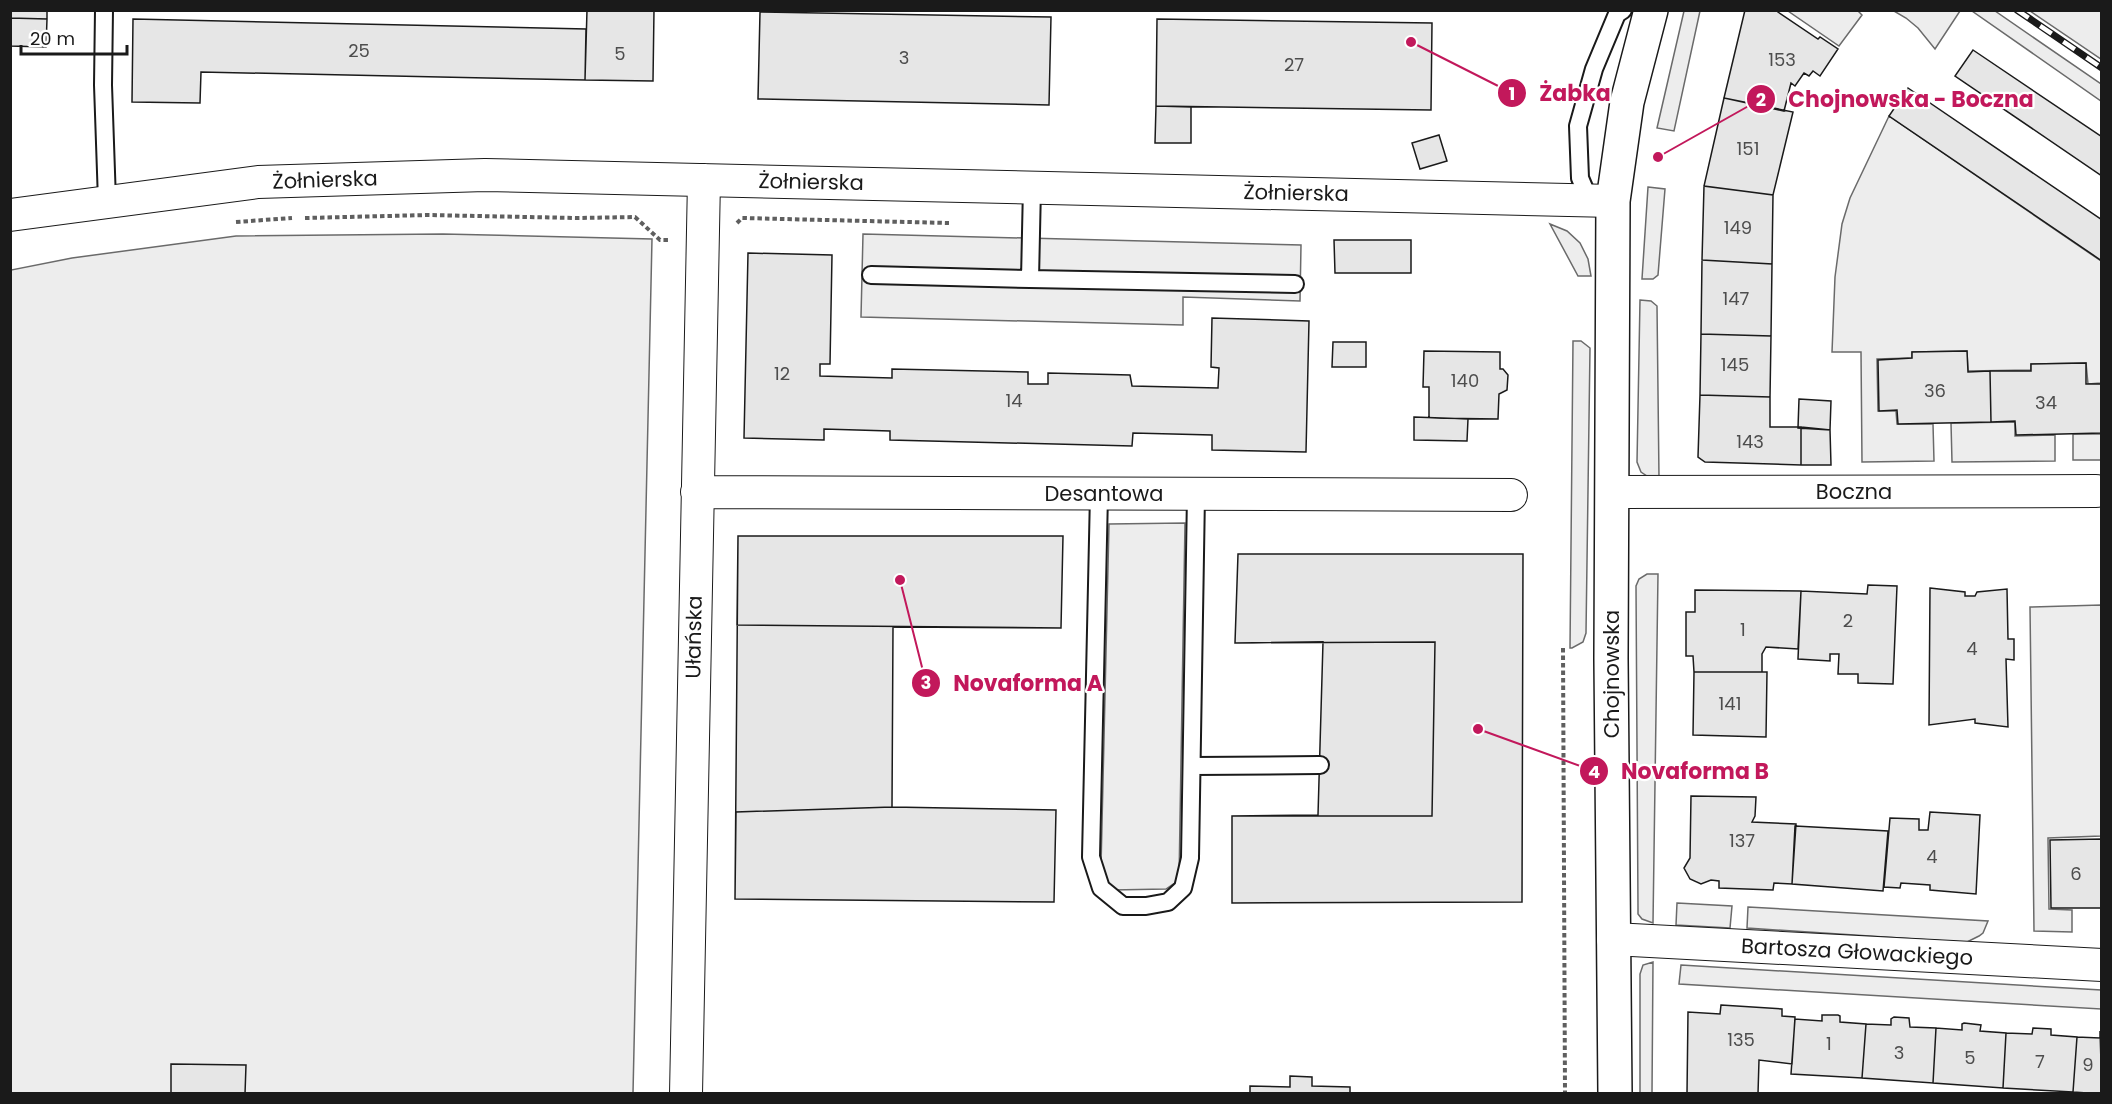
<svg xmlns="http://www.w3.org/2000/svg" width="2112" height="1104" font-family="Poppins,sans-serif">
  <style>
    .built { fill: #ededed; stroke: #6a6a6a; stroke-width: 1.5 }
    .building { fill: #e6e6e6; stroke: #1a1a1a; stroke-width: 1.5 }
    .lines { fill: none; stroke-linecap: round; stroke-linejoin: round }
    .lane-casing { stroke: #1a1a1a; stroke-width: 20 }
    .street-casing { stroke: #1a1a1a; stroke-width: 34 }
    .primary-casing { stroke: #1a1a1a; stroke-width: 36 }
    .path { stroke: #5f5f5f; stroke-width: 4; stroke-dasharray: 4.5 3; stroke-linecap: butt }
    .lane { stroke: #fff; stroke-width: 16 }
    .street { stroke: #fff; stroke-width: 32 }
    .primary { stroke: #fff; stroke-width: 33 }
    .rail-casing { stroke: #1a1a1a; stroke-width: 7 }
    .rail { stroke: #fff; stroke-width: 4.5; stroke-dasharray: 14; stroke-linecap: butt }
    .labels { text-anchor: middle; stroke-width: 4.5; stroke-linejoin: round; paint-order: stroke }
    .number-label { font-size: 18px; fill: #4d4d4d }
    .street-label { font-size: 21px; fill: #1a1a1a; stroke: #fff }
    .leader { fill: none; stroke: #c2185b; stroke-width: 2 }
    .callout-dot { fill: #c2185b; stroke: #fff; stroke-width: 2 }
    .mark-label { font-size: 18px; text-anchor: middle; font-weight: bold; fill: #fff }
    .callout-label { font-size: 22px; text-anchor: middle; font-weight: bold; fill: #c2185b; stroke: #fff; stroke-width: 4.5; stroke-linejoin: round; paint-order: stroke }
  </style>
  <rect width="100%" height="100%" fill="#fff"/>
  <path class="built" d="M1684,11H1700L1674,131L1657,128Z
    M1788,11H1858L1862,15L1839,46Z
    M1894,11H1893H1960L1935,49L1918,28L1906,18Z
    M1972,11H1995L2101,84V101Z
    M2030,11H2101V59Z
    M1889,116L2101,261V383L2088,384L2086,363L2031,364V370L1968,371L1967,351L1912,352V358L1877,359L1878,411H1896L1897,424H1933L1934,461L1862,462L1861,352H1832L1835,277L1842,224L1850,198Z
    M1648,187L1665,189L1658,275L1653,279H1642Z
    M1550,224L1567,231L1580,243L1588,259L1591,276H1578Z
    M443,234L652,239L633,1093L11,1094V270L72,258L236,236Z
    M863,234L1301,245L1300,301L1183,297V325L861,317Z
    M1640,300L1651,301L1657,306L1659,478H1650L1641,472L1637,462Z
    M1573,341H1581L1590,348L1586,633L1583,642L1572,648H1570Z
    M2015,422V436L2055,435V461L1952,462L1951,423Z
    M2073,434H2101V460H2073Z
    M1185,523L1179,880L1166,889L1112,890L1101,867L1109,524Z
    M1647,574H1658L1653,923L1642,919L1638,914V908L1636,586L1639,579Z
    M2101,605V836L2048,838L2049,909L2072,910V932L2034,931L2030,607Z
    M1677,903L1732,906L1730,928L1676,925Z
    M1748,907L1988,921L1983,933L1979,936L1967,942H1961L1747,928Z
    M1653,962L1652,1093H1640V974L1643,965Z
    M1681,965L2101,990V1009L1679,984Z"/>
  <path class="building" d="M10,10H47V19L10,18Z
    M587,10H654L653,81L585,80Z
    M1745,10H1779L1778,12L1818,39L1820,37L1838,49L1820,76L1813,71L1809,76L1804,73L1795,86L1791,83L1784,111L1724,98Z
    M760,12L1051,17L1049,105L758,99Z
    M10,18L47,19L46,47L10,46Z
    M133,19L586,29L585,80L201,72L200,103L132,102Z
    M1157,19L1432,23L1431,110L1156,106Z
    M1973,50L2102,137V176L1955,76Z
    M1908,88L2102,220V261L1889,116Z
    M1724,98L1793,112L1773,195L1704,186Z
    M1156,106L1191,107V143H1155Z
    M1439,135L1447,161L1420,169L1412,143Z
    M1704,186L1773,195L1772,264L1702,260Z
    M1334,240H1411V273H1335Z
    M748,253L832,255L830,364H820V376L892,378V369L1028,372V384H1048V373L1130,375L1132,386L1218,388L1219,368L1211,367L1212,318L1309,321L1306,452L1212,450V435L1133,433L1132,446L890,440V431L824,429V440L744,438Z
    M1702,260L1772,264L1771,336L1701,334Z
    M1701,334L1771,336L1770,397L1700,395Z
    M1333,342H1366V367H1332Z
    M1424,351L1500,352V369H1503L1508,375L1507,390L1499,394L1498,419L1429,418V387H1423Z
    M1967,351L1968,372L1990,371L1991,422L1898,424L1897,410L1879,411L1878,360L1912,358V352Z
    M2086,363V384H2102V433L2016,435L2015,421L1991,422L1990,371H2031V364Z
    M1700,395L1770,397V427H1801V465L1705,462L1698,457Z
    M1799,399L1831,401L1830,430L1798,428Z
    M1414,417L1468,419L1467,441L1414,440Z
    M1801,427L1830,430L1831,465H1801Z
    M738,536H1063L1061,628L737,625Z
    M738,536H1063L1061,628L893,627L892,807L1056,810L1054,902L735,899Z
    M1238,554H1523L1522,902L1232,903V816H1432L1435,642L1235,643Z
    M1238,554H1523L1522,902L1232,903V816L1318,815L1323,642L1235,643Z
    M1868,585L1897,586L1893,684L1858,683V674H1838L1839,654H1830V661L1798,659L1801,591L1867,594Z
    M1930,588L1965,592V596H1975L1977,592L2007,589L2008,639H2014V660L2006,659L2008,727L1975,723V719L1929,725Z
    M1695,590L1801,591L1798,649L1766,647L1762,654V672H1694L1693,656H1686V612H1695Z
    M1694,672H1767L1766,737L1693,735Z
    M1691,796L1756,797L1755,816L1752,822L1796,824L1792,884L1774,883L1773,890L1719,888V881L1711,880L1701,884L1690,879L1684,868L1690,858Z
    M892,807L1056,810L1054,902L735,899L736,812Z
    M1930,812L1980,815L1976,894L1930,890V885L1901,883L1900,888L1884,887L1890,818L1919,819V830H1928Z
    M1795,826L1888,831L1883,891L1792,884Z
    M2102,839V908H2051L2050,840Z
    M1721,1005L1782,1009V1016L1795,1017L1792,1064L1759,1060L1758,1094H1687L1688,1012L1720,1014Z
    M1822,1015H1838L1840,1016V1022L1866,1024L1862,1078L1791,1074L1795,1019L1822,1021Z
    M1894,1017L1909,1018L1910,1027L1936,1028L1933,1083L1862,1078L1866,1024L1891,1025V1019Z
    M1964,1023L1981,1025L1980,1031L2006,1033L2003,1088L1933,1083L1936,1028L1962,1030V1024Z
    M2033,1028L2051,1029V1035L2077,1037L2073,1092L2003,1088L2006,1033L2032,1034Z
    M2100,1031L2102,1094L2073,1092L2077,1037L2100,1038Z
    M171,1064L246,1065L245,1094H171Z
    M1290,1076L1312,1077V1086L1350,1087V1094H1250V1086L1290,1087Z"/>
  <g class="lines">
    <g class="lane-casing">
      <path id="lane" d="M104,10L103,85L107,201
        M1032,187L1030,279L1295,284
        M1591,204L1580,178L1578,126L1594,69L1617,14L1623,10
        M871,275L1030,279
        M1099,494L1091,857L1101,888L1123,906H1146L1168,902L1183,888L1190,858L1196,494
        M1193,766L1320,765"/>
    </g>
    <g class="street-casing">
      <path id="street" d="M10,215L258,182L485,175L1613,201
        M697,492L1511,495
        M1612,492L2096,491
        M1613,939L2102,965
        M686,1094L704,180"/>
    </g>
    <g class="primary-casing">
      <path id="primary" d="M1615,1094L1611,659L1613,201L1627,102L1651,10"/>
    </g>
    <path class="path" d="M305,218L428,215L577,218L635,217L660,240H670
      M236,222L292,218
      M737,223L742,218L949,223
      M1563,648L1565,1094"/>
    <use href="#lane" class="lane"/>
    <use href="#street" class="street"/>
    <use href="#primary" class="primary"/>
    <g class="rail-casing">
      <path id="rail" d="M2017,10L2102,68"/>
    </g>
    <use href="#rail" class="rail"/>
  </g>
  <g class="labels">
    <g class="number-label">
      <text x="359" y="57">25</text>
      <text x="620" y="60">5</text>
      <text x="904" y="64">3</text>
      <text x="1782" y="66">153</text>
      <text x="1294" y="71">27</text>
      <text x="1748" y="155">151</text>
      <text x="1738" y="234">149</text>
      <text x="1736" y="305">147</text>
      <text x="1735" y="371">145</text>
      <text x="782" y="380">12</text>
      <text x="1465" y="387">140</text>
      <text x="1935" y="397">36</text>
      <text x="1014" y="407">14</text>
      <text x="2046" y="409">34</text>
      <text x="1750" y="448">143</text>
      <text x="1848" y="627">2</text>
      <text x="1743" y="636">1</text>
      <text x="1972" y="655">4</text>
      <text x="1730" y="710">141</text>
      <text x="1742" y="847">137</text>
      <text x="1932" y="863">4</text>
      <text x="2076" y="880">6</text>
      <text x="1741" y="1046">135</text>
      <text x="1829" y="1050">1</text>
      <text x="1899" y="1059">3</text>
      <text x="1970" y="1064">5</text>
      <text x="2040" y="1068">7</text>
      <text x="2088" y="1071">9</text>
    </g>
    <g class="street-label">
      <text transform="translate(325 180) rotate(-2)" y="7">Żołnierska</text>
      <text transform="translate(811 182) rotate(1)" y="7">Żołnierska</text>
      <text transform="translate(1296 193) rotate(1)" y="7">Żołnierska</text>
      <text x="1854" y="499">Boczna</text>
      <text x="1104" y="501">Desantowa</text>
      <text transform="translate(694 637) rotate(-89)" y="7">Ułańska</text>
      <text transform="translate(1612 674) rotate(-90)" y="7">Chojnowska</text>
      <text transform="translate(1857 952) rotate(3)" y="7">Bartosza Głowackiego</text>
    </g>
  </g>
  <path class="leader" d="M1411 42L1512 93M1658 157L1761 99M900 580L926 683M1478 729L1594 771"/>
  <g class="callout-dot">
    <circle cx="1411" cy="42" r="6"/>
    <circle cx="1658" cy="157" r="6"/>
    <circle cx="900" cy="580" r="6"/>
    <circle cx="1478" cy="729" r="6"/>
    <circle cx="1512" cy="93" r="15"/>
    <circle cx="1761" cy="99" r="15"/>
    <circle cx="926" cy="683" r="15"/>
    <circle cx="1594" cy="771" r="15"/>
  </g>
  <g class="mark-label">
    <text x="1512" y="100">1</text>
    <text x="1761" y="106">2</text>
    <text x="926" y="689">3</text>
    <text x="1594" y="778">4</text>
  </g>
  <g class="callout-label">
    <text x="1575" y="101">Żabka</text>
    <text x="1911" y="107">Chojnowska - Boczna</text>
    <text x="1028" y="691">Novaforma A</text>
    <text x="1695" y="779">Novaforma B</text>
  </g>
  <rect width="2112" height="1104" fill="none" stroke="#1a1a1a" stroke-width="24"/>
  <path d="M21 45v9h106v-9" fill="none" stroke="#1a1a1a" stroke-width="3"/>
  <text x="30" y="45" font-size="18" fill="#1a1a1a" stroke="#ffffff" stroke-width="4.5" paint-order="stroke">20 m</text>
</svg>
